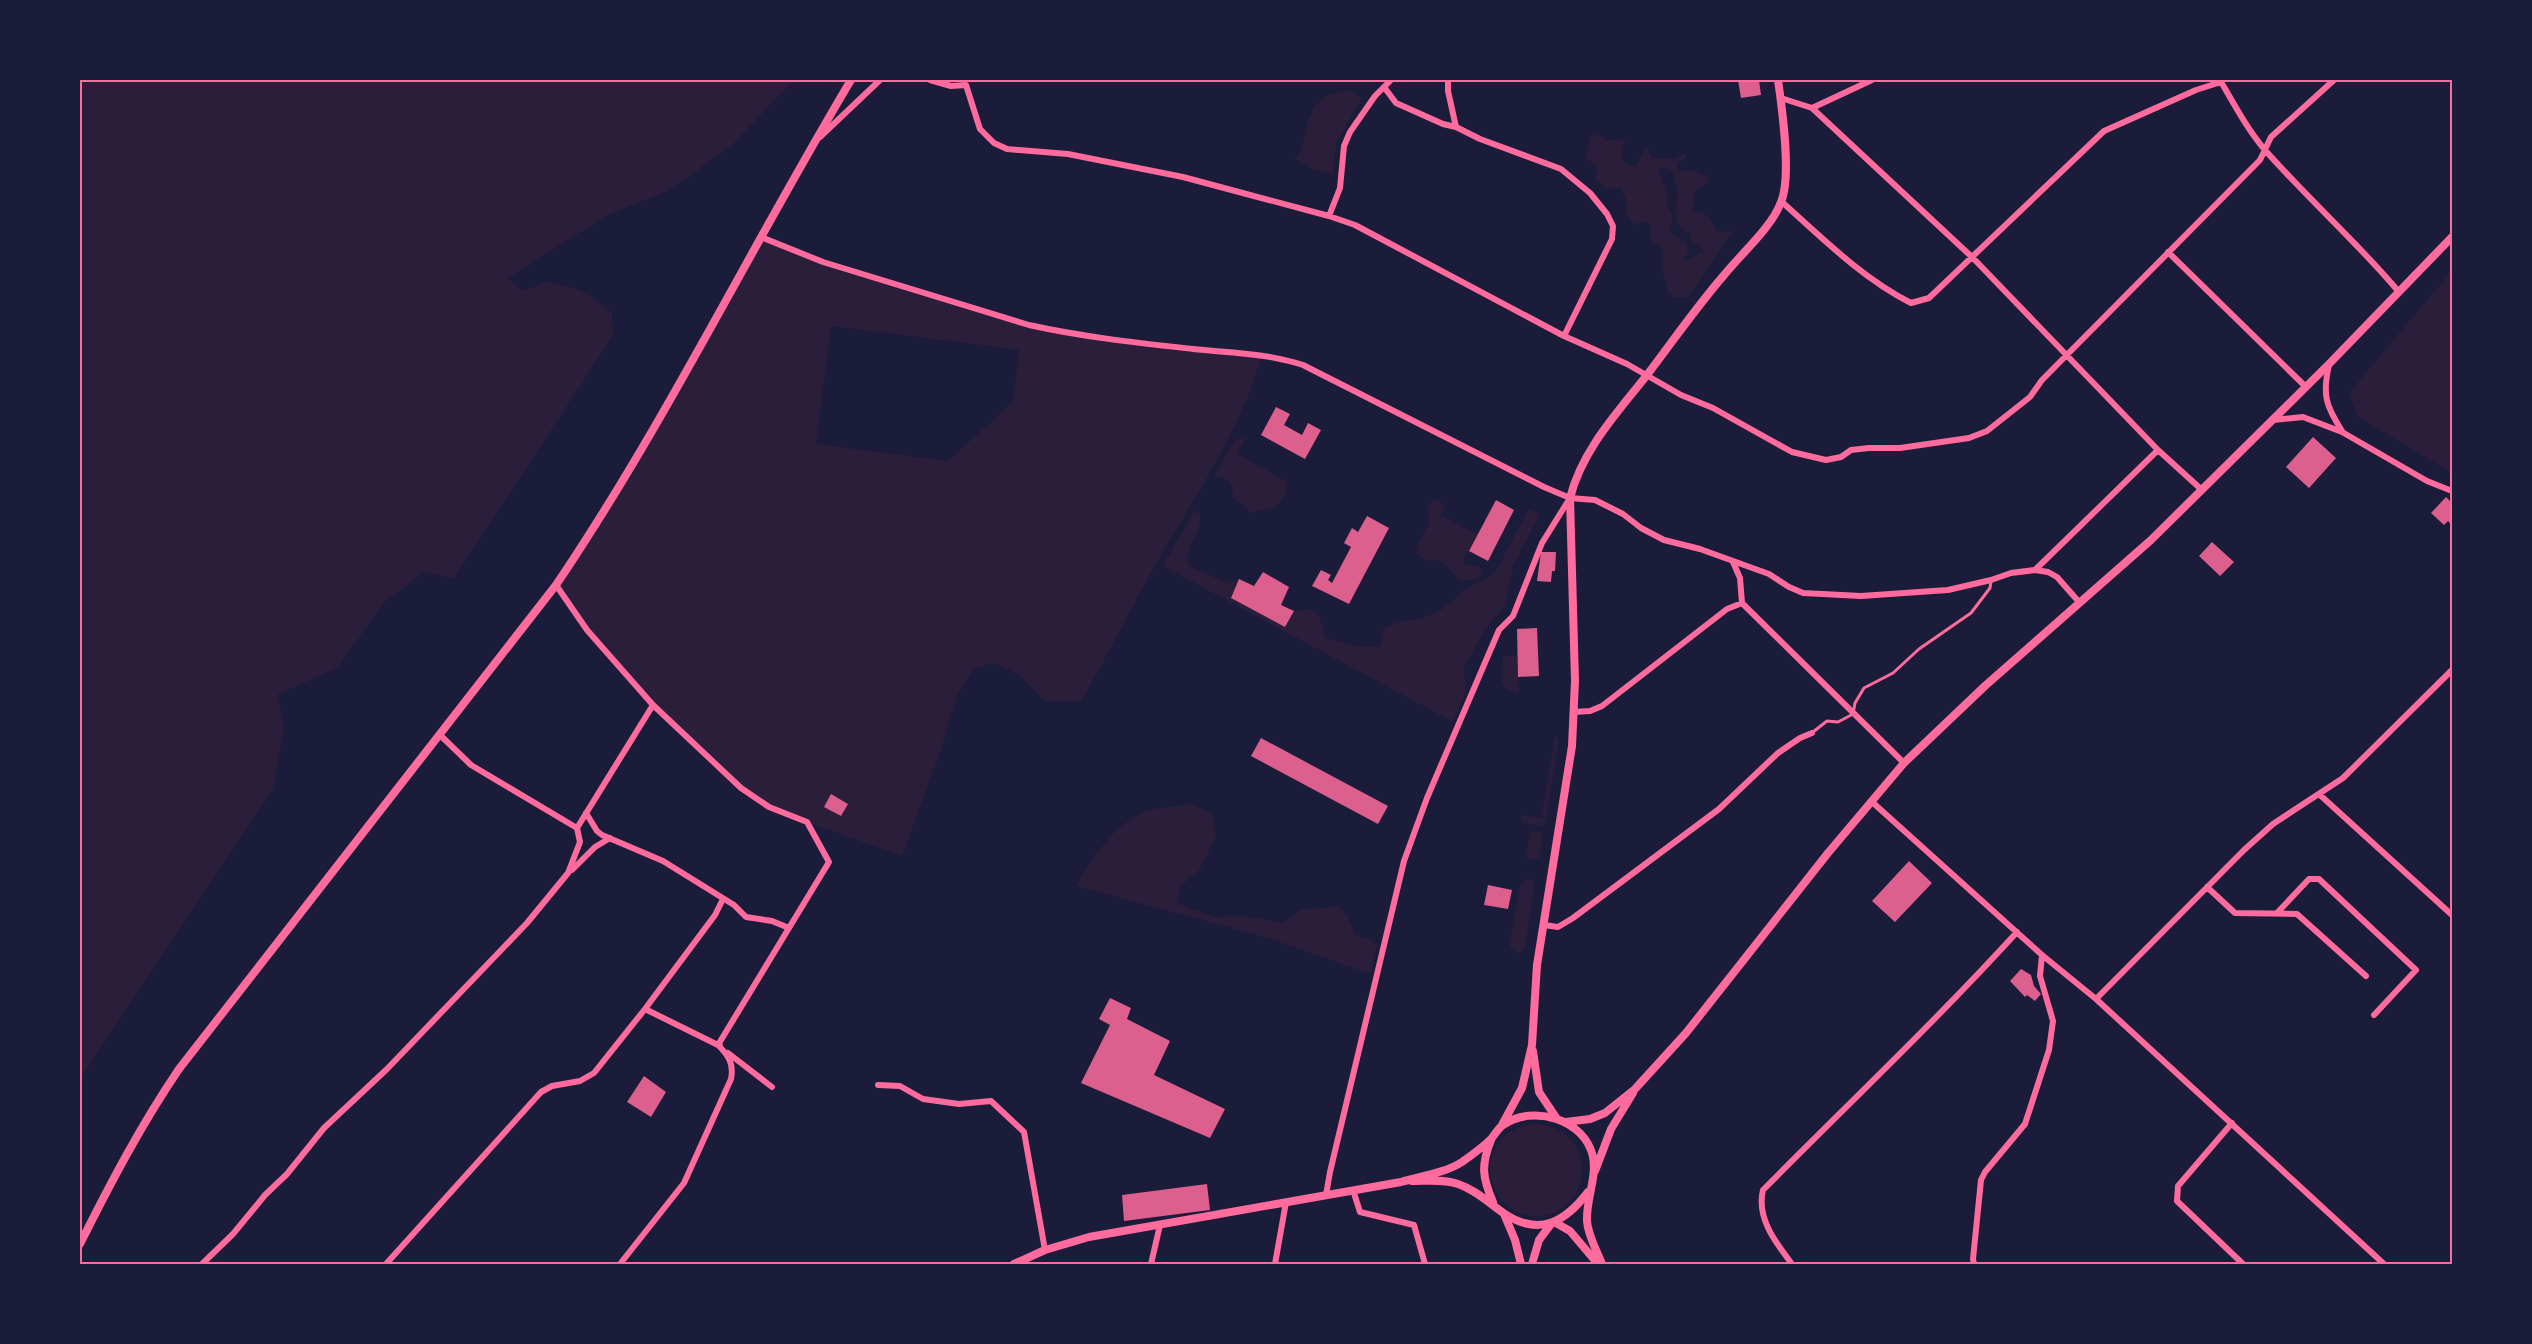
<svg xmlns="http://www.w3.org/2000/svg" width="2532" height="1344" font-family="'Alegreya Sans',sans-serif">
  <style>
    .green { fill: #2a1e3b; fill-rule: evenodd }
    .building { fill: #dd5f8e }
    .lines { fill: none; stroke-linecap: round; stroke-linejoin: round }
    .service { stroke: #ff6b9d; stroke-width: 3 }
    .minor { stroke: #ff6b9d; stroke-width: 6 }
    .tertiary { stroke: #ff6b9d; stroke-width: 8 }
    .secondary { stroke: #ff6b9d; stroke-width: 8 }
    .neatline { fill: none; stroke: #ff6b9d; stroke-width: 2 }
  </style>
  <rect width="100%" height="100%" fill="#1b1b3a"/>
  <path class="green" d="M80,80H794L732,145L688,177L661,194L608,215L507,278L524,291L548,281L580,290L612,312L613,336L453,579L424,572L384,603L337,668L278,694L284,729L273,789L80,1079Z
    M1349,90L1362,98L1336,143L1334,174L1314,170L1295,158C1303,150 1302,147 1304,137C1310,108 1318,93 1349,90Z
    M1599,134L1606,141L1621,139L1625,141L1621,155C1625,162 1627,166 1636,165L1646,147L1653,159H1673L1687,153L1686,158L1677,163V168L1681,171L1691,170L1709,177L1708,182L1695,191L1692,210L1707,215L1718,233L1728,230L1733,232L1688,297H1673L1667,290C1667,279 1664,279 1663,270C1660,254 1670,251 1651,241V225L1642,221L1634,225L1625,212L1627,202L1621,188L1606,189L1595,179C1599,167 1596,165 1585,158L1590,137ZM1663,167L1673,171C1674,179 1678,188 1678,195C1677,211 1672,218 1684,232H1689L1692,242L1701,247L1703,251L1686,261L1684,257L1688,253L1687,243L1670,232L1673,218L1667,204V194L1658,169Z
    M761,237L782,247L1059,331L1261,355C1243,429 1194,497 1156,564C1130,609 1108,656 1081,701H1045L1016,673L992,663L974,669L957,696L940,752L902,856L784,814L754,798L630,681L556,585L586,541ZM831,326L1019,350L1013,402L948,461L816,444Z
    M2452,270V473L2358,417L2349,393Z
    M1247,436L1237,454L1288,482C1282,506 1276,508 1252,513L1233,497L1232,488L1227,479L1214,476L1235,440Z
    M1435,499L1446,506L1441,515L1478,535L1465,556L1463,564L1470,566L1479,565L1482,575L1475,579L1461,581L1440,561L1424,560L1416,553L1419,541L1429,524L1428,505Z
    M1529,509L1540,514L1513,566L1505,606L1485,629L1464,668L1466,692L1453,722L1163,566L1194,511L1200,514C1202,539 1183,542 1189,566L1229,584L1239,579L1231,598L1285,627L1294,611L1311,609L1320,617L1325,638L1361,647H1380L1384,628L1396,623L1430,616L1444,608L1465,589L1494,574Z
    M1503,656H1517L1519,693L1508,690L1502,683Z
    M1555,736L1559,740L1545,823L1540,826L1522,823L1521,815L1541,818Z
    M1191,804L1213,814L1216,837L1200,869L1180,887L1176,903L1218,918L1237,915L1283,923L1301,910L1339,906L1348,917L1356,936L1370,939L1377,945L1371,974L1268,938L1076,886C1094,857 1116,818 1154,809C1166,807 1179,806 1191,804Z
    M1534,831L1542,834L1540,857L1532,860L1526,856L1530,833Z
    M1527,878L1534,881V888L1525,947L1522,952L1518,953L1510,948V942L1520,886Z
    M1490 1170a46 46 0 1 1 92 0a46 46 0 1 1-92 0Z"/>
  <path class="building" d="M1738,80H1759L1761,95L1741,98Z
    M1276,407L1290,414L1284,425L1302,435L1308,423L1321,430L1305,459L1261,435Z
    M2313,437L2336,458L2309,488L2286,467Z
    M2446,497L2452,503V522L2451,524L2448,521L2444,525L2431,513Z
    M1496,500L1514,510L1488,561L1469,551Z
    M1367,516L1389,528L1349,604L1312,586L1321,570L1331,575L1328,580L1332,583L1351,547L1344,543L1352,528L1358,532Z
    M2212,542L2234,562L2220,576L2199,556Z
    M1541,552H1556L1555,571H1552L1551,582L1537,581Z
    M1263,572L1289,587L1281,605L1294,611L1285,627L1231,598L1239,579L1254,586Z
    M1537,628L1539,676L1518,677L1517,629Z
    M1261,738L1388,806L1378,824L1251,756Z
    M831,794L848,804L841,816L824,807Z
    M1909,861L1932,883L1895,922L1872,901Z
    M1488,885L1512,890L1508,909L1484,905Z
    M2021,969L2031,975L2034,986L2041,994L2035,1001L2027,995L2025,997L2010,981Z
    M1110,998L1131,1008L1127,1019L1170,1041L1154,1075L1225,1109L1210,1138L1081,1083L1110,1025L1099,1019Z
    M644,1076L666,1092L651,1117L627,1102Z
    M1207,1184L1210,1210L1124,1221L1122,1195Z"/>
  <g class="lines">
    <path class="service" d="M1813,732L1827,721L1838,722L1853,714L1855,703L1864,688L1893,673L1919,649L1971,613L1990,588L1991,581"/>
    <path class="minor" d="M930,80L951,86L966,85L980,129L994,143L1007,149L1068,154L1183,177L1329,216L1355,225L1564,336L1627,364L1681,395L1713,408L1792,452L1826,460L1841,457L1851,450L1869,448H1900L1969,438L1987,431L2030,397L2042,380L2260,160L2271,137L2334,80
      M1448,80V91L1456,127
      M2220,80C2234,104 2247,129 2265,150C2308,199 2357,242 2399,292
      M1384,87L1396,103L1443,124L1456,127L1480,139L1561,169L1590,193L1607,214L1613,226L1612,239L1564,336
      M1781,98L1812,108L1973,258L2158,450L2202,490
      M1812,108L1872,80
      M820,137L880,80
      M1782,202C1822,238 1862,278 1911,303L1929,298L2104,131L2196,90L2221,82
      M1329,216L1340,188L1344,146L1350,132L1375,96L1391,80
      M761,237L823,262L1029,325C1083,337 1139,343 1193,349C1231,353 1267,353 1303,365L1544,487L1570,498L1595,500L1623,514L1641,528L1664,540L1700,549L1769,574L1789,587L1803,593L1861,596L1948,590L1991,580L2011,573L2035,570L2048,572L2057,577L2079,602
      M2168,252L2306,387
      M2329,365C2322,395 2326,406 2342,431
      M2273,420L2303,417L2342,432L2427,481L2452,491
      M1733,562L1740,578L1742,603L1904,763
      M2035,570L2158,450
      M556,585L587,630L653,705L741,788L769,807L807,822L829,862L718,1045C729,1056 734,1064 731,1079L684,1183L620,1264
      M1574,712L1590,711L1602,706L1727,609L1742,603
      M439,734L471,765L577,828
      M2320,795L2452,915
      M1871,801L2042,955L2096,999L2384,1264
      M586,813L597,831L602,835L663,861L734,905L746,917L772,921L789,928
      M572,870L595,847L610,838
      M2207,887L2235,913L2297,914L2366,976
      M2277,913L2309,879H2319L2416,970L2374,1015
      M1544,925L1558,927L1573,918L1719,809L1778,753L1800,738L1812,733
      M2096,999L2244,850L2273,824L2343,778L2452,670
      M645,1009L720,1046
      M728,1053L772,1087
      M878,1085L900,1086L923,1099L959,1104L991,1101L1024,1132L1045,1250
      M2232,1123L2178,1186L2177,1201L2243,1264
      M1353,1190L1360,1212L1414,1225L1425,1264
      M1326,1195L1330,1172L1404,861L1427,798L1499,630L1513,616L1542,543L1570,498
      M202,1264L233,1234L265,1195L287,1174L324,1128L387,1069L527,923L568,873L580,842L577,828L653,705
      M386,1264L541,1092L552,1086L580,1081L594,1073L645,1009L715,915L723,899
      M1151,1264L1160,1225
      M1275,1264L1286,1202
      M1792,1264C1776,1243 1756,1218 1763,1190C1848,1104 1936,1021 2017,932
      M1974,1264L1973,1259L1981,1180L1985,1172L2025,1124L2049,1050L2053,1021L2040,976L2042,955"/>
    <path class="tertiary" d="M1533,1051L1539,1092L1557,1119
      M1566,1122L1590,1119L1605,1113L1635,1089L1686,1033L1828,853L1904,763L1986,685L2151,540L2329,364L2452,237
      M1502,1125L1522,1088L1532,1045L1537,965L1572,746L1575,681L1570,498C1582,450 1617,413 1647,375C1673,341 1697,306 1725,274C1742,253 1772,227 1781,202C1792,177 1782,108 1778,80
      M1491,1140C1481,1165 1482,1177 1493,1202
      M1595,1171L1611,1129L1633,1093
      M1412,1181C1427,1181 1444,1179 1458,1184C1476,1190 1490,1204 1505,1214C1540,1237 1566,1221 1588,1192
      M1504,1214L1515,1240L1521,1264
      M1556,1223L1570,1231L1598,1264
      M1014,1264L1045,1250L1089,1237L1401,1182C1421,1176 1445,1173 1462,1162C1472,1155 1483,1147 1491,1139C1495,1135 1498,1128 1503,1125C1533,1104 1585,1119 1593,1157C1597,1178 1586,1199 1587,1221C1588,1236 1597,1251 1602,1264
      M1532,1264L1539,1240L1551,1224"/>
    <path class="secondary" d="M80,1244C110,1184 141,1125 179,1069L556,585C665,424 751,247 851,80"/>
  </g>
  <rect width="2532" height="1344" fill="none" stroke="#1b1b3a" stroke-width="162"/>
  <rect x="81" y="81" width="2370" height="1182" class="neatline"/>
</svg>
